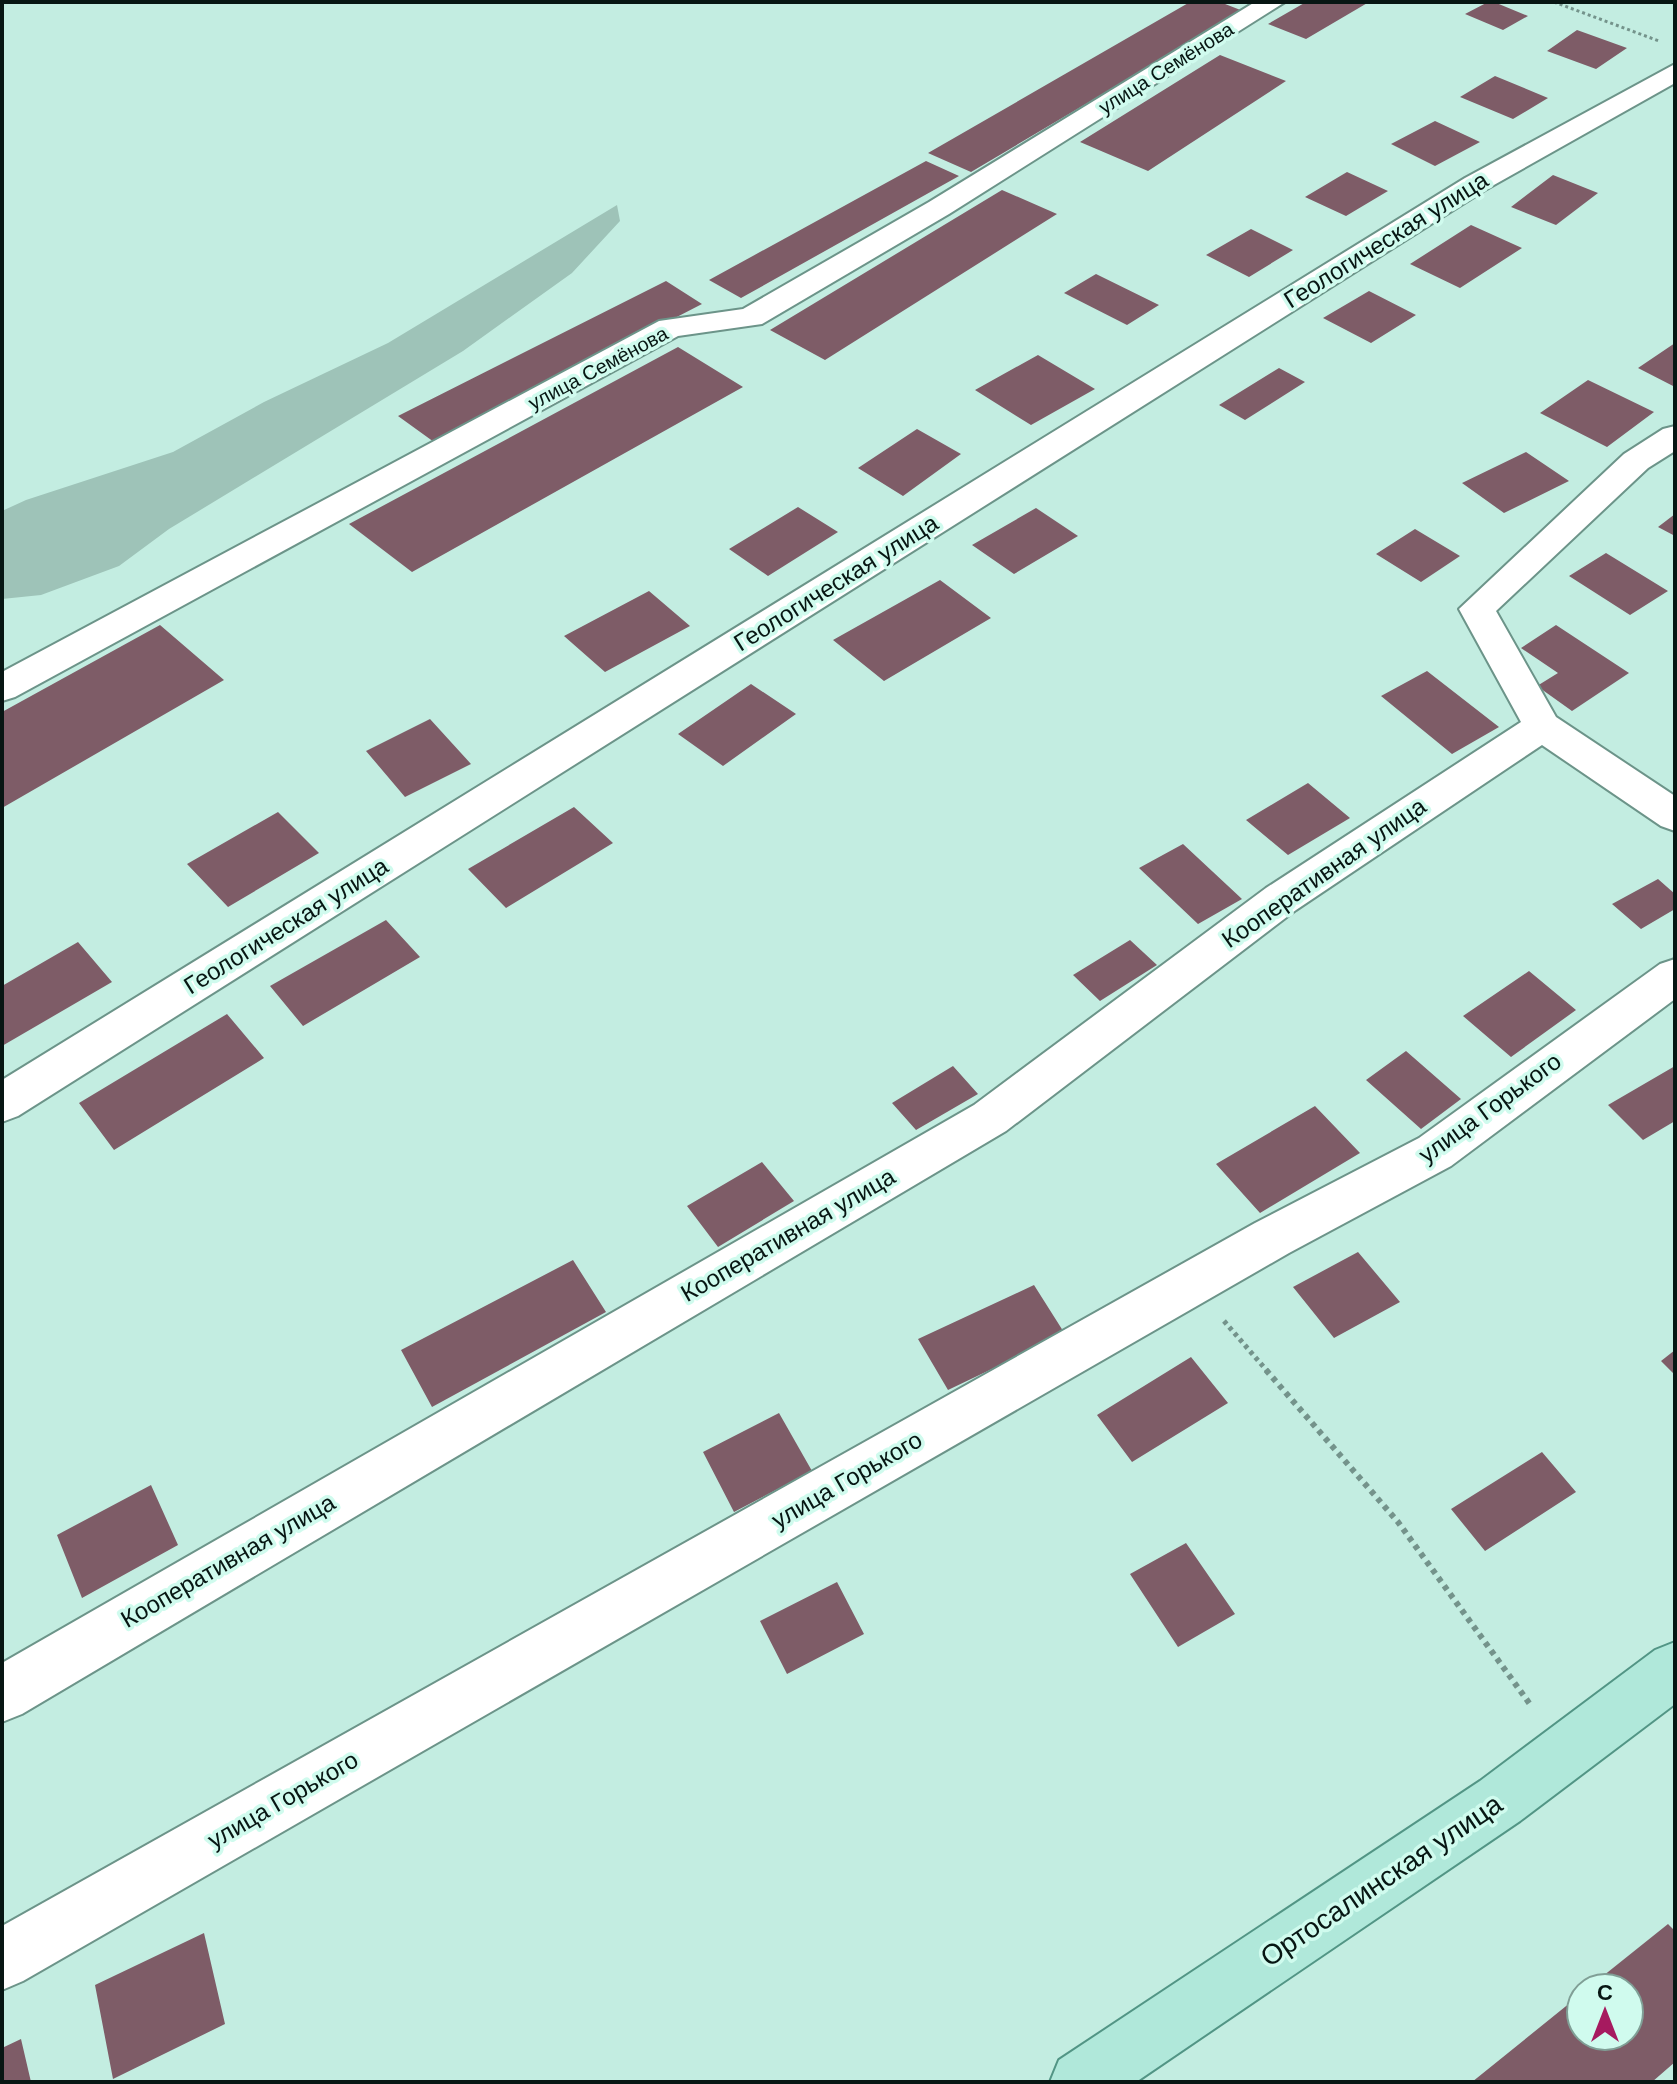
<svg xmlns="http://www.w3.org/2000/svg" width="1677" height="2084" font-family="Helvetica,sans-serif">
  <style>
    .green { fill: #9ec3b8 }
    .building { fill: #7e5c67 }
    .lines { fill: none; stroke-linecap: round; stroke-linejoin: round }
    .minor-casing { stroke: #6c9489; stroke-width: 4 }
    .primary-casing { stroke: #529585; stroke-width: 4 }
    .path-far2 { stroke: #74938b; stroke-width: 3; stroke-dasharray: 3 3; stroke-linecap: butt }
    .path-far1 { stroke: #74938b; stroke-width: 5; stroke-dasharray: 4 4; stroke-linecap: butt }
    .path { stroke: #74938b; stroke-width: 6; stroke-dasharray: 5 5; stroke-linecap: butt }
    .minor { fill: #fff; fill-rule: evenodd }
    .primary { fill: #b0e8da; fill-rule: evenodd }
    .labels { text-anchor: middle; stroke-width: 7; stroke-linejoin: round; paint-order: stroke }
    .far-street-label { font-size: 20px; fill: #071613; stroke: #d0fbee }
    .street-label { font-size: 24px; fill: #071613; stroke: #d0fbee }
    .near-street-label { font-size: 28px; fill: #071613; stroke: #d0fbee }
  </style>
  <rect width="100%" height="100%" fill="#c3ede1"/>
  <path class="green" d="M617,205L620,221L572,273L463,351L169,529L119,566L41,595L2,599V511L26,500L173,452L264,402L388,343Z"/>
  <path class="building" d="M1190,2H1220L1243,11L971,172L928,153Z
    M1306,2H1369L1306,39L1268,24Z
    M1488,2H1494L1528,16L1503,30L1465,14Z
    M1577,30L1627,48L1596,69L1547,51Z
    M1220,55L1286,81L1148,171L1080,142Z
    M1495,76L1548,98L1513,119L1460,97Z
    M1435,121L1480,142L1435,166L1391,144Z
    M926,161L959,176L741,298L709,280Z
    M1347,172L1388,191L1346,216L1305,197Z
    M1553,175L1598,193L1556,225L1511,207Z
    M1002,190L1057,214L825,360L770,330Z
    M1471,225L1522,248L1460,288L1410,264Z
    M1251,229L1293,250L1249,277L1206,255Z
    M1096,274L1159,305L1127,325L1064,293Z
    M666,281L702,304L434,442L398,416Z
    M1369,291L1416,315L1371,343L1323,318Z
    M1675,343V387L1638,368Z
    M678,347L743,387L412,572L349,524Z
    M1038,355L1095,389L1031,425L975,390Z
    M1279,368L1305,382L1245,420L1219,405Z
    M1588,380L1654,412L1607,447L1540,413Z
    M917,429L961,454L903,496L858,468Z
    M1526,452L1569,481L1504,513L1462,483Z
    M798,507L838,532L768,576L729,549Z
    M1036,508L1078,536L1014,574L972,545Z
    M1675,514V536L1658,527Z
    M1415,529L1460,556L1421,582L1376,554Z
    M1606,553L1668,591L1630,615L1569,576Z
    M940,580L991,618L884,681L833,640Z
    M649,591L690,626L605,672L564,636Z
    M160,625L224,680L2,808V712Z
    M1556,625L1629,673L1572,711L1537,686L1558,673L1521,648Z
    M1427,671L1499,727L1452,754L1381,696Z
    M751,684L796,714L723,766L678,734Z
    M430,719L471,764L405,797L366,751Z
    M1308,783L1350,818L1288,855L1246,820Z
    M574,807L613,843L506,908L468,869Z
    M278,812L319,853L228,907L187,864Z
    M1183,844L1242,899L1198,924L1139,868Z
    M1658,879L1675,894V909L1641,929L1612,904Z
    M386,920L420,957L303,1026L270,986Z
    M1130,940L1157,965L1100,1001L1073,975Z
    M78,942L112,982L2,1046V986Z
    M1529,971L1576,1010L1511,1057L1463,1016Z
    M227,1014L264,1058L114,1150L79,1103Z
    M1406,1051L1461,1099L1421,1129L1366,1080Z
    M953,1066L978,1094L916,1130L892,1103Z
    M1675,1066V1121L1643,1140L1608,1105Z
    M1315,1106L1360,1153L1260,1213L1216,1164Z
    M762,1162L794,1201L718,1247L687,1206Z
    M1358,1252L1400,1302L1334,1338L1293,1287Z
    M573,1260L606,1312L432,1407L401,1350Z
    M1034,1285L1065,1334L948,1390L918,1339Z
    M1675,1350V1375L1661,1361Z
    M1191,1357L1228,1403L1132,1462L1097,1415Z
    M779,1413L812,1471L734,1512L703,1452Z
    M1542,1452L1576,1492L1485,1551L1451,1509Z
    M151,1485L178,1545L82,1598L57,1535Z
    M1186,1543L1235,1614L1178,1647L1130,1574Z
    M837,1582L864,1634L787,1674L760,1621Z
    M1668,1924L1675,1931V2062L1652,2082H1472L1581,1994V2036H1629V1988H1588Z
    M204,1933L225,2024L113,2079L95,1985Z
    M21,2039L31,2082H2V2048Z"/>
  <g class="lines">
    <g class="minor-casing">
      <path id="minor" d="M1255,2H1285L949,214L762,324L678,336L15,697L2,701V672L659,321L743,309L929,202Z
        M1675,64V83L1485,190L18,1116L2,1122V1080L1465,178Z
        M1675,426V451L1648,468L1496,611L1556,717L1675,796V831L1661,826L1542,745L1296,910L1006,1131L22,1714L2,1722V1663L974,1105L1266,888L1521,722L1459,609L1624,454L1663,429Z
        M1675,959V999L1451,1166L1289,1253L23,1981L2,1990V1926L1255,1223L1419,1138L1660,964Z"/>
    </g>
    <g class="primary-casing">
      <path id="primary" d="M1675,1642V1704L1520,1821L1136,2082H1050L1059,2060L1480,1781L1655,1650Z"/>
    </g>
    <path class="path-far2" d="M1554,2L1659,41"/>
    <path class="path-far1" d="M1224,1321L1268,1372"/>
    <path class="path" d="M1266,1370L1398,1522L1532,1707"/>
    <use href="#minor" class="minor"/>
    <use href="#primary" class="primary"/>
  </g>
  <g class="labels">
    <g class="far-street-label">
      <text transform="translate(1166 68) rotate(-32)" y="7">улица Семёнова</text>
      <text transform="translate(598 368) rotate(-28)" y="7">улица Семёнова</text>
    </g>
    <g class="street-label">
      <text transform="translate(1386 240) rotate(-32)" y="8">Геологическая улица</text>
      <text transform="translate(836 583) rotate(-32)" y="8">Геологическая улица</text>
      <text transform="translate(1324 873) rotate(-35)" y="8">Кооперативная улица</text>
      <text transform="translate(286 926) rotate(-32)" y="8">Геологическая улица</text>
      <text transform="translate(1490 1108) rotate(-36)" y="8">улица Горького</text>
      <text transform="translate(788 1235) rotate(-30)" y="8">Кооперативная улица</text>
      <text transform="translate(847 1480) rotate(-30)" y="8">улица Горького</text>
      <text transform="translate(228 1561) rotate(-30)" y="8">Кооперативная улица</text>
      <text transform="translate(283 1800) rotate(-30)" y="8">улица Горького</text>
    </g>
    <g class="near-street-label">
      <text transform="translate(1381 1880) rotate(-34)" y="10">Ортосалинская улица</text>
    </g>
  </g>
  <rect width="1677" height="2084" fill="none" stroke="#071613" stroke-width="8"/>
  <g transform="translate(1605 2012)"><circle r="38" fill="#d0fbee" stroke="#809f96" stroke-width="2"/>
  <path d="M0-6L14 30L0 20L-14 30Z" fill="#a61a5f"/>
  <text y="-12" font-size="22" font-weight="bold" text-anchor="middle" fill="#071613">С</text>
  </g>
</svg>
